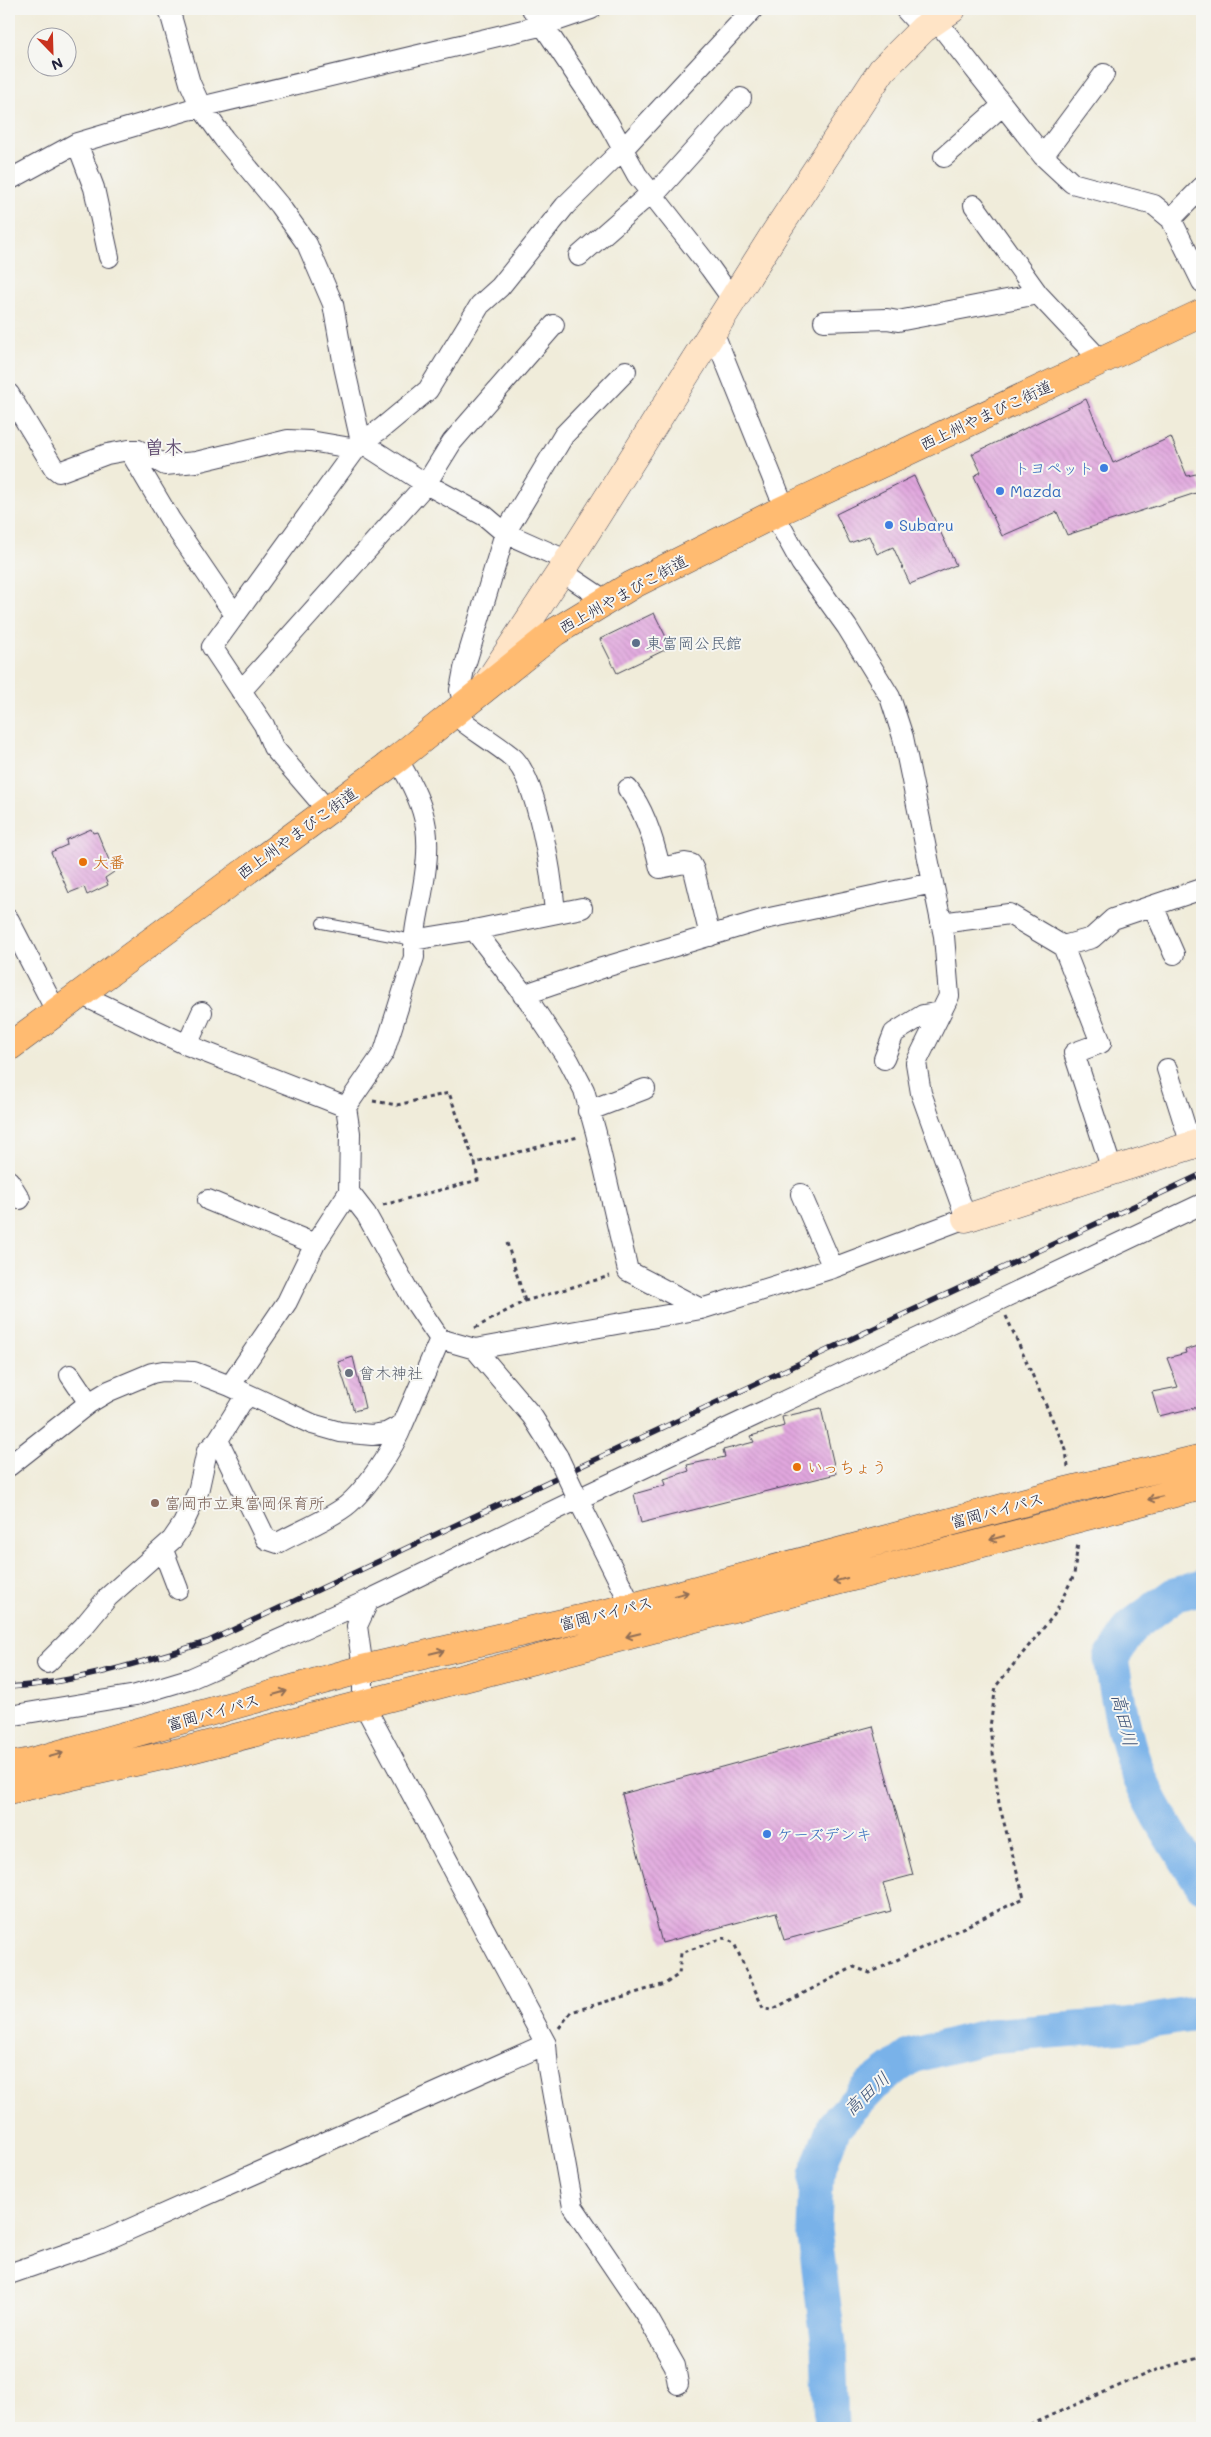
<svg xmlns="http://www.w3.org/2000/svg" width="1211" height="2437" font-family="Mali,'Klee One',sans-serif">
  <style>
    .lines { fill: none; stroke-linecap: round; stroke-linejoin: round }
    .river { stroke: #79b2e9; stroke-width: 35 }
    .building { fill: url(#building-back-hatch) }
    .lane-casing { stroke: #414053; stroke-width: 12 }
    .street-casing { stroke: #414053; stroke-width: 22 }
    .secondary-casing { stroke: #414053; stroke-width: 29 }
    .highway-casing { stroke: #414053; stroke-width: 29 }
    .path { stroke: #414053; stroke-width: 3; stroke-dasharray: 4 4; stroke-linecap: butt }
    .lane { stroke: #fff; stroke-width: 10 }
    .street { stroke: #fff; stroke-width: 20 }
    .secondary { stroke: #ffe4c6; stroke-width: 28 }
    .highway { stroke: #ffbb71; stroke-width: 28 }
    .rail-casing { stroke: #22223b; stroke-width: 5.5 }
    .rail { stroke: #f6f6f2; stroke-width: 4; stroke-dasharray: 11; stroke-linecap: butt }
    .street-bridge-casing { stroke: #414053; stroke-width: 22; stroke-linecap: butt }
    .street-bridge { stroke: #fff; stroke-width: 20 }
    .oneway { stroke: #906e56 }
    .shop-dot { fill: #3f7fe0; stroke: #f6f6f2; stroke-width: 2 }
    .service-dot { fill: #5c6f8a; stroke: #f6f6f2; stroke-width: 2 }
    .food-dot { fill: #e8710a; stroke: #f6f6f2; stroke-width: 2 }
    .worship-dot { fill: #6b7280; stroke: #f6f6f2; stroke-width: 2 }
    .education-dot { fill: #8d6e63; stroke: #f6f6f2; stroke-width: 2 }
    .labels { text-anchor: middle; stroke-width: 4; stroke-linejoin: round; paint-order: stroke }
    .street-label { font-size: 16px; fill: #22223b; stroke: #f6f6f2 }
    .shop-label { font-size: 16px; fill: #366cbe; stroke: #f6f6f2; text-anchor: start }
    .service-label { font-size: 16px; fill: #4e5e75; stroke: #f6f6f2; text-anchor: start }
    .food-label { font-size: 16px; fill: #c56008; stroke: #f6f6f2; text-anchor: start }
    .worship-label { font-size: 16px; fill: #5b616d; stroke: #f6f6f2; text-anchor: start }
    .education-label { font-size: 16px; fill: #785e54; stroke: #f6f6f2; text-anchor: start }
    .water-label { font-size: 18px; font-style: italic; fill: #405478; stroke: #f6f6f2 }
    .quarter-label { font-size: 19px; font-weight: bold; fill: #655174; stroke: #f6f6f2 }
  </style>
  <defs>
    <pattern id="building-back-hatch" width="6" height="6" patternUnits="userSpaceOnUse" patternTransform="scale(1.25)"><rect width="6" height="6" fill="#e1a7de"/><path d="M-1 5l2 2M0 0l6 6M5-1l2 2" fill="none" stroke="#c18fbf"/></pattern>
  </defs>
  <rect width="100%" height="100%" fill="#f6f6f2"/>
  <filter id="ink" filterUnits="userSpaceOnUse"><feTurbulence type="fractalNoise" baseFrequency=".02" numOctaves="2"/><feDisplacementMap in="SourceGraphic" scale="10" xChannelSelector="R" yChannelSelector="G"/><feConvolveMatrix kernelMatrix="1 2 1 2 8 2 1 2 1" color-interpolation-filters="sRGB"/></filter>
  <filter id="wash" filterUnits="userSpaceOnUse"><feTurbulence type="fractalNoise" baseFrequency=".0096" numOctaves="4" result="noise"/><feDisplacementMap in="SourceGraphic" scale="20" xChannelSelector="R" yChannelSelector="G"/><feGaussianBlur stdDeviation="1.12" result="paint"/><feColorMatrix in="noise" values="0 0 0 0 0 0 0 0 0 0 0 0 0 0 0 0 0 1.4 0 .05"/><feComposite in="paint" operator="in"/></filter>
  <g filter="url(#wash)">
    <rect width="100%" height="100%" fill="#f0ecda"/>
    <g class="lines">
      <path class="river" d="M1202,1587L1174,1595L1132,1626L1111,1659C1118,1697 1124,1742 1140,1778C1157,1816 1179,1849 1202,1884
        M832,2428L829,2346L814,2230L816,2175L834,2126L872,2085L911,2056L989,2036L1126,2025L1202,2013"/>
    </g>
    <g id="blocks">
      <path class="building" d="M1086,399L1113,463L1171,437L1187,476L1196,474L1202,491L1067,535L1057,512L1002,536L974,476L981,472L972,454Z
        M914,476L956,565L910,584L893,547L877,554L869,536L850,543L836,514Z
        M654,613L671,647L617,673L600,639Z
        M91,829L93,833L97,832L114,872L105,878L108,885L87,895L84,887L69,893L51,852L67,845L66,840Z
        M1202,1345V1406L1159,1416L1152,1392L1178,1387L1167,1358L1186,1353L1185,1350Z
        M353,1357L365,1408L354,1411L338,1362Z
        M821,1408L836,1474L641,1523L634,1494L666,1485L664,1479L689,1471L687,1465L725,1457L723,1450L754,1442L751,1436L784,1426L782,1417Z
        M873,1726L913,1875L883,1883L891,1911L784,1940L776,1912L662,1943L622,1794Z"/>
    </g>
  </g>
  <g filter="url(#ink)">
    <use href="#blocks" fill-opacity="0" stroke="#414053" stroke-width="1"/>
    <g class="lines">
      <g class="lane-casing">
        <path id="lane" d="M322,923L413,940"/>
      </g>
      <g class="street-casing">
        <path id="street" d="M169,9L190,83L201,107L224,139L279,205L307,244L333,304L344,366L361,442L426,484L485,516L505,533L568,561
          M532,9L608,122L637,175L710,268L733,300
          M905,9L923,29
          M936,20L1043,156L1072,183L1154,205L1171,219L1202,282
          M77,143L94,188L109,257
          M1043,156L1104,74
          M944,157L1003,105
          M9,180L77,143L188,110L544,25L591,9
          M653,196L741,98
          M974,205L1038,294L1102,362
          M1171,219L1202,187
          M579,256L651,193
          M824,321L887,319L898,321L1038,294
          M713,331L785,509
          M9,394L54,468L59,472L107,454L129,450H138L165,465L196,462L288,440L310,441L351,448L358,445
          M129,450L171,521L235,615
          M561,571L606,601
          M241,691L426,484L452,442L554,325
          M464,704L460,690L464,669L505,533L564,435L626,371
          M453,713C471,730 493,741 512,757C538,779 552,877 555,912
          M397,759C431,813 432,838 421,899C417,919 413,937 414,957L384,1052L346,1107L350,1133L349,1192L366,1214L413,1299L440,1339L475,1349L701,1309L833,1268L966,1218L921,1093L916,1063L949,996L944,936L903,737L890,697L847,627L801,563L774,514
          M628,789C645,811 654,841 660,868L685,863L691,864L694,870L710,936
          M328,811L273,747L264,725L212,647L361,442L381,429L428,390L480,305L500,287L565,206L623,149L753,9
          M1153,906L1174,954
          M9,920L56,1011
          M941,923L1009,914L1063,946L1101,1043L1074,1053L1112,1170
          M474,930L582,908
          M413,940L474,930L529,1001L569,1061L584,1090L596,1133L628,1271L701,1309
          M1063,946L1092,938L1113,919L1202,889
          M80,994L187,1045L346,1107
          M523,995L602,968L765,919L933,883
          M187,1045L202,1012
          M884,1059L894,1033L923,1015L941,1012
          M1167,1069L1191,1145
          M588,1111L645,1089
          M9,1181L20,1199
          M801,1194L833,1268
          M208,1200L315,1244
          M475,1349L532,1416L558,1457
          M70,1375L89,1403
          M230,1386L287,1302L315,1244L349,1192
          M218,1440L266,1539L278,1543C299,1531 326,1521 346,1506C366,1490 394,1448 403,1424
          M9,1466L89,1403L109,1391L152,1373L163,1371L194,1372L230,1386L312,1424L340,1432L372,1435L386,1433L403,1424L440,1339
          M575,1493L632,1607
          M163,1550L178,1589
          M369,1600L357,1626L363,1669V1703L546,2044L548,2068L573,2207L648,2318L675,2366L678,2384
          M47,1663L84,1626L108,1597L172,1540L183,1524L198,1492L207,1451L218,1440L241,1403L249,1396
          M9,1716L136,1695L192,1678L369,1600L578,1499L1202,1204
          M9,2274L101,2242L546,2044"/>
      </g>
      <g class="secondary-casing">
        <path id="secondary" d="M487,684L568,561L775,233L882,70L923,29L952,9
          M966,1218L1202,1142"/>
      </g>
      <g class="highway-casing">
        <path id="highway" d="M9,1047L397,759L555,632L632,585L774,514L1202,313
          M9,1766L31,1762L363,1669L632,1607L1070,1490L1202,1458
          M9,1790L180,1752L1202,1486"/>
      </g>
      <path class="path" d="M373,1101L397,1105L449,1093L475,1163
        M383,1205L478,1180L475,1163L578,1137
        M507,1243L525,1301
        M1006,1316L1066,1450L1068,1467
        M475,1328L525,1301L610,1276
        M559,2028L571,2012L665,1984L679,1974L681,1953L724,1938L734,1943L763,2008L773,2009L854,1967L870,1973L1024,1898L999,1804L990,1727L996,1686L1054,1615L1074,1575L1078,1542
        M1022,2428L1153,2371L1202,2357"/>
      <use href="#lane" class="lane"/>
      <use href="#street" class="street"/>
      <use href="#secondary" class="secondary"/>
      <use href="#highway" class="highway"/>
      <g class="rail-casing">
        <path id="rail" d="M9,1687C77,1683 142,1662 207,1642L1202,1174"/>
      </g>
      <use href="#rail" class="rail"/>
      <g class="street-bridge-casing">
        <path id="street-bridge" d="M558,1457L575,1493"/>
      </g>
      <use href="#street-bridge" class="street-bridge"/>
    </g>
    <defs><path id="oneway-shaft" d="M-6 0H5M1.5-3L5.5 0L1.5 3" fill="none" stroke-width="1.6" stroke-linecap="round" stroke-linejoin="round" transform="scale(1.25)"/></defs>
    <g class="oneway">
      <use href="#oneway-shaft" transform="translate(1155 1498) rotate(166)"/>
      <use href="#oneway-shaft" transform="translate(997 1538) rotate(165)"/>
      <use href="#oneway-shaft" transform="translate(840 1580) rotate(165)"/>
      <use href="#oneway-shaft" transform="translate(681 1594) rotate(-15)"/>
      <use href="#oneway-shaft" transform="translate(633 1635) rotate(166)"/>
      <use href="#oneway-shaft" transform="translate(437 1652) rotate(-13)"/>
      <use href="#oneway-shaft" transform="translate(280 1693) rotate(-16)"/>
      <use href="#oneway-shaft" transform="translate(56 1755) rotate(-15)"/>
    </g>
  </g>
  <g class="shop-dot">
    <circle cx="1104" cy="468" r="5"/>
    <circle cx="1000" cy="491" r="5"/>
    <circle cx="889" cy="525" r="5"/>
    <circle cx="767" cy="1834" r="5"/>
  </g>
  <circle class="service-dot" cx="636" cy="643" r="5"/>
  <g class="food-dot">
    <circle cx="83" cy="862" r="5"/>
    <circle cx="797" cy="1467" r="5"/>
  </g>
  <circle class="worship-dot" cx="349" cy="1373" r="5"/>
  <circle class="education-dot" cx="155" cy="1503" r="5"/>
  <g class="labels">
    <g class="street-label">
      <text transform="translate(986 415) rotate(-25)" y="6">西上州やまびこ街道</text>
      <text transform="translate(623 594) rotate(-29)" y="6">西上州やまびこ街道</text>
      <text transform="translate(297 833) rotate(-36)" y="6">西上州やまびこ街道</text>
      <text transform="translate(997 1510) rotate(-15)" y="6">富岡バイパス</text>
      <text transform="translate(606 1613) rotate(-14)" y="6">富岡バイパス</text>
      <text transform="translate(213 1712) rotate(-16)" y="6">富岡バイパス</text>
    </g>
    <g class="shop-label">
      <text x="1094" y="474" text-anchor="end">トヨペット</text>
      <text x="1010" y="497">Mazda</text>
      <text x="899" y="531">Subaru</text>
      <text x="777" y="1840">ケーズデンキ</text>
    </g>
    <g class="service-label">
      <text x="646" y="649">東富岡公民館</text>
    </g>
    <g class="food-label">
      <text x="93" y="868">大番</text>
      <text x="807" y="1473">いっちょう</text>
    </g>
    <g class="worship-label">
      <text x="359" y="1379">曾木神社</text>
    </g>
    <g class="education-label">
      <text x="165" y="1509">富岡市立東富岡保育所</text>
    </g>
    <g class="water-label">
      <text transform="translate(1124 1720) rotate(76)" y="6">高田川</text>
      <text transform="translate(867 2094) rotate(-43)" y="6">高田川</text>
    </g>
    <g class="quarter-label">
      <text x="164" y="454">曽木</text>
    </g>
  </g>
  <rect width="1211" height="2437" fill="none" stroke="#f6f6f2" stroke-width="30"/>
  <g transform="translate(52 52) rotate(157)"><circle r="24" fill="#f6f6f2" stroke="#a1a1a9"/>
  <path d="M0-4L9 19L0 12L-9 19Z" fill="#c8321e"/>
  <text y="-8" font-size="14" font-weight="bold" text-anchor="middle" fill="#22223b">N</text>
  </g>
</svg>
